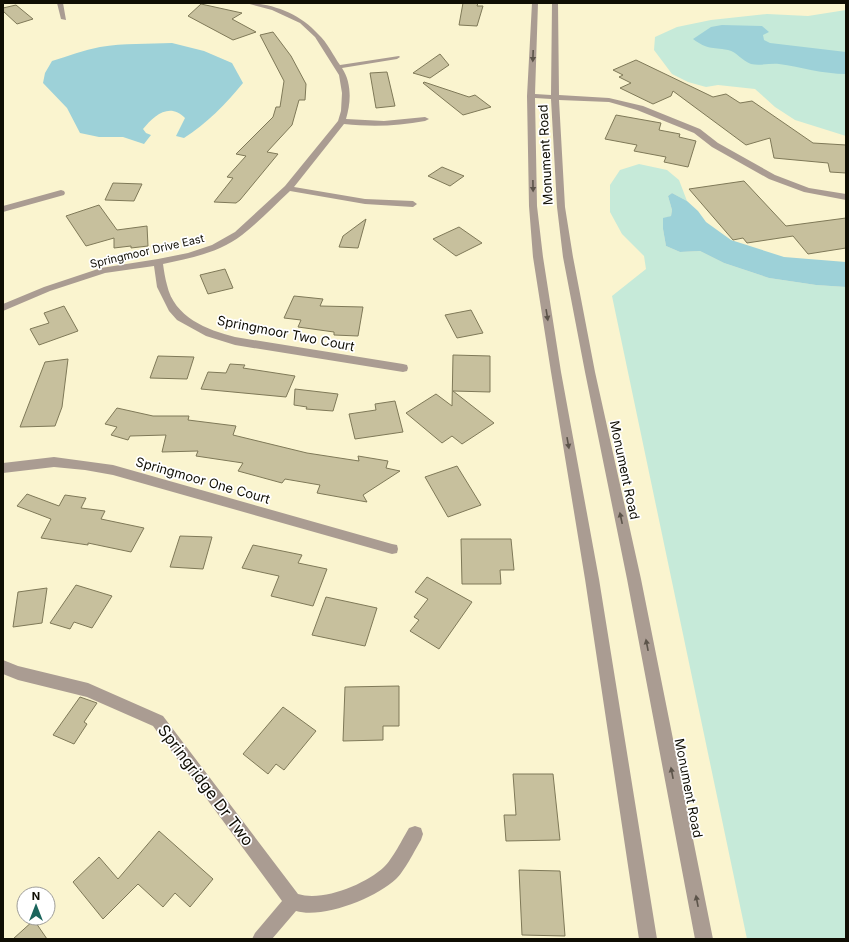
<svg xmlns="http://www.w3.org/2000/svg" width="849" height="942" font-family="Inter,sans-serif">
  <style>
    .green { fill: #c6ead9 }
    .water { fill: #9dd1d8 }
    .building { fill: #c7c09d; stroke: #7f7958 }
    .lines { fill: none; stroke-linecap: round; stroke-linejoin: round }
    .minor { fill: #aa9c92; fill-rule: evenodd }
    .oneway { fill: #5c544a }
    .labels { text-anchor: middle; stroke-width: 3.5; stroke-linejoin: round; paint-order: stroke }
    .far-street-label { font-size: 11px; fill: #0f0d03; stroke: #fff }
    .street-label { font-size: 13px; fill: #0f0d03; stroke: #fff }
    .near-street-label { font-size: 16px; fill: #0f0d03; stroke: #fff }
  </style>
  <rect width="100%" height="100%" fill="#faf4cf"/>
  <path class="green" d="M846,10V136L795,120L775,107L755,89L718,85L706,87L688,82L672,74L654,50L655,37L677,27L711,20L767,14L808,16Z
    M639,164L667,170L679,180L687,201L672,193L668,196L672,210L671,216L663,219V229L666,246L680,252L700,251L724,263L769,278L816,285L846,287V939H747L612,296L646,269L644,256L622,234L610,212V185L620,170Z"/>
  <path class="water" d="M722,25L762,26L769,32L763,35L764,40L770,43L846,52V74C823,74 801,67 779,64C770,63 760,66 751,64C742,61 737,52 728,50C711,47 708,50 693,39L711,27Z
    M172,43L204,51L232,63L243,83C226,104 206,124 184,138L176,136L185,118C170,102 154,115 143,129L146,133L151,135L144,144L123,137H99L80,133L67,108L43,83L45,73L52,61C68,56 84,50 100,47C124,43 148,44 172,43Z
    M672,193L687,201L698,211L706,222L731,240L784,257L846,262V287L816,285L769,278L724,263L700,251L680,252L666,246L663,229V218L671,216L672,210L668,196Z"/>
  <path class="building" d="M463,3H478L477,6H483L477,26L459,25Z
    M201,4L242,13L232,19L256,32L233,40L188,16Z
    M16,5L33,19L17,24L3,11V8Z
    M273,32L291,56L306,84L305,100H299L292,125L267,152L278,154L240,200L236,203L214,202L233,178L227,177L246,156L236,154L273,117L276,107H280L284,81L260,35Z
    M440,54L449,65L430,78L413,73Z
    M636,60L713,97L726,94L740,103L752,101L813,143L846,145V173L830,172L828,163L774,158L770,138L746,145L673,91L671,96L653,104L620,88L631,83L619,77L623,75L613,70Z
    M387,72L395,106L376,108L370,73Z
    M424,82L469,97L475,95L491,107L463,115L423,83Z
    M616,115L661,123L659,130L680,134L679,137L696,141L688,167L664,162L666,157L634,151L637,145L605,139Z
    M442,167L464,176L450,186L428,176Z
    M744,181L786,226L846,218V248L808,254L793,236L747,243L743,238L733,240L689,189Z
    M113,183L142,184L134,201L105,200Z
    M99,205L117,230L147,226L148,246L131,248V246L114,248V238L86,246L66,216Z
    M366,219L358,248L339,247L343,236Z
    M459,227L482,243L456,256L433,239Z
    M225,269L233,288L208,294L200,275Z
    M294,296L323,299L320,306L363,307L358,336L334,335V332L298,327L301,320L284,318Z
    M64,306L78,331L39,345L30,329L49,323L44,313Z
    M471,310L483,333L457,338L445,315Z
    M453,355L490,356V392L453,391L494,423L462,444L452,436L442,443L406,413L436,394L452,406Z
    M158,356L194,357L187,379L150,378Z
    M68,359L62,407L55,426L20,427L45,362Z
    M230,364L245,365L243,368L295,376L286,397L201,389L208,372L226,373Z
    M295,389L338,394L333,411L306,409L307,407L294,405Z
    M395,401L403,432L355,439L349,414L376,410L375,404Z
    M117,408L153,416H189L188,420L236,426L233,435L307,453L359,461L358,456L388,461L386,468L400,471L363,495L367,502L317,493L320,485L285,479L282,483L238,471L243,463L196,456L198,451L162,452L166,435L130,436L128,440L111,435L117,427L105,424Z
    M457,466L481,505L448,517L425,477Z
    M27,494L59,506L65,495L86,498L81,508L105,511L101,519L144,528L131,552L88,543V545L41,538L51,519L17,506Z
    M180,536L212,537L203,569L170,567Z
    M461,539H511L514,570H500L501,584H462Z
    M253,545L302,555L298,563L327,569L313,606L271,596L279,576L242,568Z
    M427,577L472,602L439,649L410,631L419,620L414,617L428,599L415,592Z
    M76,585L112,596L92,628L74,622L70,629L50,623Z
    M47,588L42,623L13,627L18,592Z
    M326,597L377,608L365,646L312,635Z
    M399,686V726H383V740L343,741L345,687Z
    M80,697L97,703L84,722L87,724L74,744L53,735Z
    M283,707L316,731L284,770L276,764L268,774L243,754Z
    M513,774H553L560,840L506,841L504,815H516Z
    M159,831L213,879L190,907L175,893L163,907L138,884L103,919L73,882L99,857L118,879Z
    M519,870L560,871L565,936L522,935Z
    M34,920L47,939H13Z"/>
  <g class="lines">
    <path class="minor" d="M57,3H63L66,20L61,19Z
      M246,3C272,3 300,14 318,34C327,42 333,55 340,65L399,56L400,57L397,59L342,68C352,83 351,103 346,119L384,121L425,117L429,119L425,121C398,126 372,127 344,124L294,187L365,199L413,201L417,204L413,207L365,204L290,191C274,206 259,222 242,235C219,253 190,258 163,264C164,271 165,278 167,285C174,317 207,330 235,337L403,364L407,365L408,368L407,371L403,372L235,345L206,336L177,320L169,311L157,287L154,266L105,273L50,291L3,311V304L44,287L101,268L158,259L188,253L212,245L235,232L285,186L338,121L341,111L342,93L339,75L315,37L300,23L272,10Z
      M532,3H538L535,94L551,95L552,3H558L559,95L609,98L643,106L700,129L718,143L775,175L809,188L846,194V200L804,192L769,179L712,147L694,133L637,110L609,102L559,100L565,207L573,257L595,372L641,579L713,939H695L627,579L585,372L563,257L557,207L551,99L535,98L537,206L543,257L561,372L599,579L657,939H639L585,579L551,372L533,257L529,206L527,96Z
      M61,190L64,191L65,193L64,195L3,212V206Z
      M54,457L113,465L392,544L397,545L398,549L397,553L392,554L113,475L85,470L54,467L3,473V463Z
      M3,660L18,666L88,683L163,716L298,894C323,902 366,884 384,867C392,860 403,838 409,828L415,826L421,828L423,834L421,840C415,850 404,872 396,879C376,898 323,919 296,911L272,939H252L255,933L282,901L153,726L87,697L18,680L3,674Z"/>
  </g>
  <defs><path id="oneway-solid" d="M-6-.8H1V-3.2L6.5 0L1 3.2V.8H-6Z"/></defs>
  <g class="oneway">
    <use href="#oneway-solid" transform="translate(533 56) rotate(92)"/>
    <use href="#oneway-solid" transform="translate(533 186) rotate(89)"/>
    <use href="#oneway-solid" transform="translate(547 315) rotate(81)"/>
    <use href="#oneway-solid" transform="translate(568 443) rotate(80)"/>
    <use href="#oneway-solid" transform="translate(621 518) rotate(-102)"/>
    <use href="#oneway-solid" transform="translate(647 645) rotate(-101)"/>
    <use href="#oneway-solid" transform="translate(672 773) rotate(-101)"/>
    <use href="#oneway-solid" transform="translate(697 901) rotate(-101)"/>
  </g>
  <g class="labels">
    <g class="far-street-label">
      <text transform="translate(147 251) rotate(-13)" y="4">Springmoor Drive East</text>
    </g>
    <g class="street-label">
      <text transform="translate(545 155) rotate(-93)" y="5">Monument Road</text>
      <text transform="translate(286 333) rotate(11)" y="5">Springmoor Two Court</text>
      <text transform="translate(625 470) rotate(78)" y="5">Monument Road</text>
      <text transform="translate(203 480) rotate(16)" y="5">Springmoor One Court</text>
      <text transform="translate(689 788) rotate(79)" y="5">Monument Road</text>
    </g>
    <g class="near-street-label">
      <text transform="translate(206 785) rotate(53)" y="6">Springridge Dr Two</text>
    </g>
  </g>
  <rect width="849" height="942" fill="none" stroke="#0f0d03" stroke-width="8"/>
  <g transform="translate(36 906)"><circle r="19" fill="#ffffff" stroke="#9f9e9a"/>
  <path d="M0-3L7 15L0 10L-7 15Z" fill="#1b655c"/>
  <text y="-6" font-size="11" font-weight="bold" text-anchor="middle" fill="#0f0d03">N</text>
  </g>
</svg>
